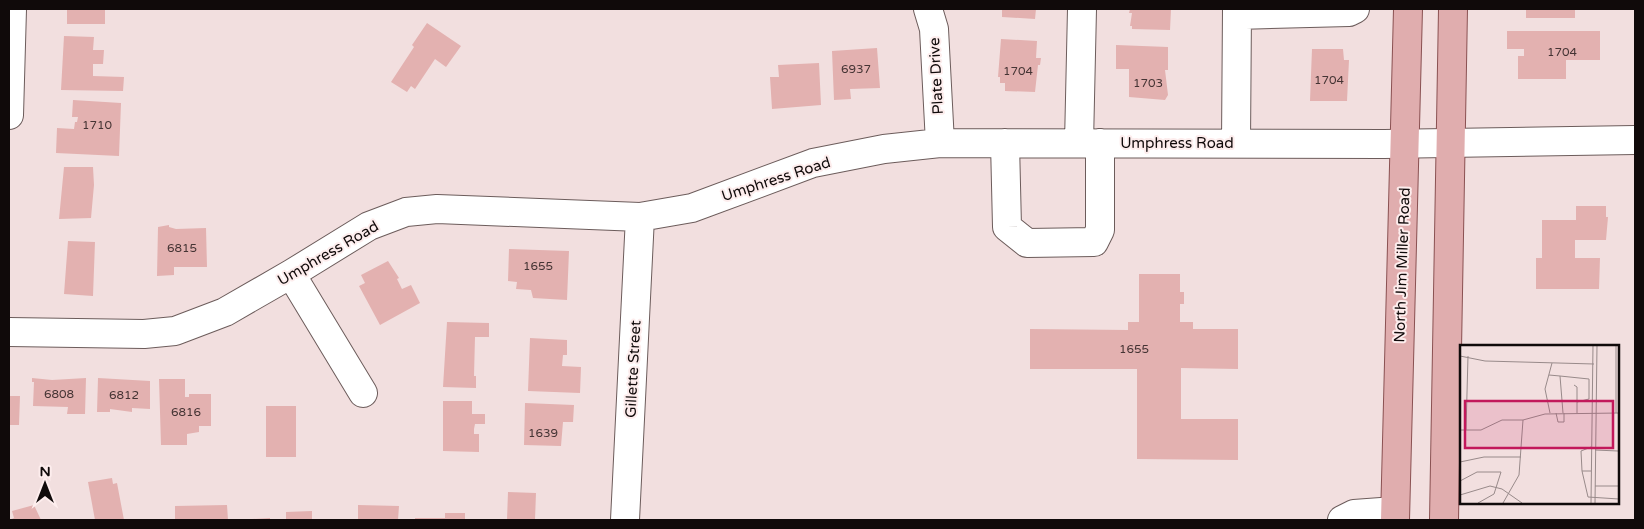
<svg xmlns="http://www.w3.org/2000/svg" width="1644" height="529" font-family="'Varela Round',sans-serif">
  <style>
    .building { fill: #e3b1b0 }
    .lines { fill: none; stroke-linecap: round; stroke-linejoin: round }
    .minor-casing { stroke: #6c5c5b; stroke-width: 30 }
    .major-casing { stroke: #8a5152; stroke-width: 30 }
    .minor { stroke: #fff; stroke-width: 28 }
    .major { stroke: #e0adae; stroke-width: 28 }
    .labels { text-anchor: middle; stroke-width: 4; stroke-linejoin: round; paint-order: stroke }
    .number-label { font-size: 12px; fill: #453434 }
    .street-label { font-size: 15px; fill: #100a0a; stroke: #fdeded }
    .inset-road { fill: none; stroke: #988a8a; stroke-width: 1 }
    .view { fill: #c2185b; fill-opacity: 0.15; stroke: #c2185b; stroke-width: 2.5 }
    .inset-edge { fill: none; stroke: #100a0a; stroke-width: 2.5 }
  </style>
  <rect width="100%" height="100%" fill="#f2dfdf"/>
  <path class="building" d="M67,9H105V24H67Z
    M1002,9H1036L1035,19L1002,17Z
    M1130,9H1171L1170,30L1132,29V26H1130L1132,13H1129Z
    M1526,9H1575V18H1526Z
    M427,23L461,46L446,67L435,59L415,89L411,86L407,92L391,82L414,47L412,45Z
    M1507,31H1600V60H1566V79H1518V56H1524V49H1507Z
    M64,36L94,37L93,50H104L103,64H93V76L124,77L123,91L61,90Z
    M1001,39L1037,41L1036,58H1041L1040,65H1038L1035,92L1005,91V83H1000V77H998Z
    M1116,45L1168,47V70H1165L1168,95L1165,100L1129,97V69H1116Z
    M877,48L880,88L850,89L851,99L834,100L832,51Z
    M1312,49H1343L1344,60H1349L1347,101H1310Z
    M819,63L821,105L772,109L770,77H779L778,65Z
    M73,100L121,103L119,156L56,153L57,128L74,129L75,122H77L78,117H72Z
    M64,167H93L94,185L91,218L59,219Z
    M1576,206H1606V217H1608L1606,240H1575V258H1600L1599,289H1536V258H1542V220H1576Z
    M169,225V227L176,229L206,228L207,267H174V275L157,276L158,227Z
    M68,241L95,242L93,296L64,294Z
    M509,249L569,251L567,300L533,298L531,290L516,289L517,282L508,281Z
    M388,261L399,278L397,279L402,289L411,285L420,303L380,325L359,286L365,283L361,275Z
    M1139,274H1180V292H1184V304H1180V322H1193V329H1238V369L1181,368V419H1238V460L1137,459V369H1030V329L1128,330V322H1139Z
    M447,322L489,323V337H475L474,376H476V388L443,387Z
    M530,338L567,340V355H563L562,366L581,367L580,393L528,391Z
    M32,378L52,380L86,378L85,414H67L68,407L33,406L34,382H32Z
    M98,378L150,381V409L132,408V412L110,409V412H97Z
    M159,379H185V397H189V394H211V426H199V432L187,434V445H161Z
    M9,396H20L19,425H9Z
    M443,401H472V414H485V424H475L474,429V434H479V452L443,451Z
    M525,403L574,405L573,422H563L561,446L524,445Z
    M266,406H296V457H266Z
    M112,478L113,484L117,483L124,520H95L88,482Z
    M508,492L536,493L535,520H507Z
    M34,505L41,520H9L14,518L12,511Z
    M227,505L228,520H175V506Z
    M358,505L399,506L398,520H358Z
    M312,511V520H286V512Z
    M445,513H465V520H415V518H445Z
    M270,518V520H252V519Z"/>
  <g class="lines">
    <g class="minor-casing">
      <path id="minor" d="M928,9L934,29L940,143
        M1237,15L1349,12L1355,9
        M9,115L12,9
        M1236,142L1237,9
        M1005,143L1007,227L1027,243L1094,242L1100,230V143
        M1079,143L1082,9
        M291,274L363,393
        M9,332L144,334L175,331L225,312L291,274L369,226L406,212L437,209L640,217L692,208L813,163L884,149L940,143L1384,144L1635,140
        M625,520L640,217
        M1342,520L1354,514L1395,511"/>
    </g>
    <g class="major-casing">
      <path id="major" d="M1395,520L1408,9
        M1444,520L1453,9"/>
    </g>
    <use href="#minor" class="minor"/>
    <use href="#major" class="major"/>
  </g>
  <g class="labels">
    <g class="number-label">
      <text x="1562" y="56">1704</text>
      <text x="856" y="73">6937</text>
      <text x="1018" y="75">1704</text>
      <text x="1329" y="84">1704</text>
      <text x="1148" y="87">1703</text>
      <text x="97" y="129">1710</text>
      <text x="182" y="252">6815</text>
      <text x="538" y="270">1655</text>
      <text x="1134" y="353">1655</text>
      <text x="59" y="398">6808</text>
      <text x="124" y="399">6812</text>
      <text x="186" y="416">6816</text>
      <text x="543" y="437">1639</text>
    </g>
    <g class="street-label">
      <text transform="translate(936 76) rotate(-93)" y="5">Plate Drive</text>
      <text x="1177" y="148">Umphress Road</text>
      <text transform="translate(776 179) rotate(-18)" y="5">Umphress Road</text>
      <text transform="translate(328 253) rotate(-30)" y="5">Umphress Road</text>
      <text transform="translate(1402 265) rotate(-88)" y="5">North Jim Miller Road</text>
      <text transform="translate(633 369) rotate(-87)" y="5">Gillette Street</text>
    </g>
  </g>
  <g transform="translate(1460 345)">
    <rect width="159" height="159" fill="#f2dfdf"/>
    <path class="inset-road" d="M0,11L25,16L134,19M89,30L100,31L103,68M100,31L129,34V54L117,57M114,40L117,42V68M90,68L85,44L92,18M96,68L98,77H104V68M156,68V0M0,85H21L42,75H63L85,69L159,68M6,85L8,11M135,105L158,106M0,117L24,112H61M122,126L121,106L131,102M131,126H122L128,152L159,154M0,136L17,127H41L34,149L18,158M135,141H159M0,150L30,141L42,144L62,158M43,158L59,130L63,75M131,158L133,0M135,158L137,0"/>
    <path class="view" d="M5,56H153V103H5Z"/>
    <rect width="159" height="159" class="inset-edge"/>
  </g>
  <rect width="1644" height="529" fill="none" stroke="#100a0a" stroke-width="20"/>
  <g transform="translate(45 484)" stroke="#fdeded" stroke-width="4" paint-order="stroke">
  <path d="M0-4L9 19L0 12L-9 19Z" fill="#100a0a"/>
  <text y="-8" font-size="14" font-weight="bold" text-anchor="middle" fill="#100a0a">N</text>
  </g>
</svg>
